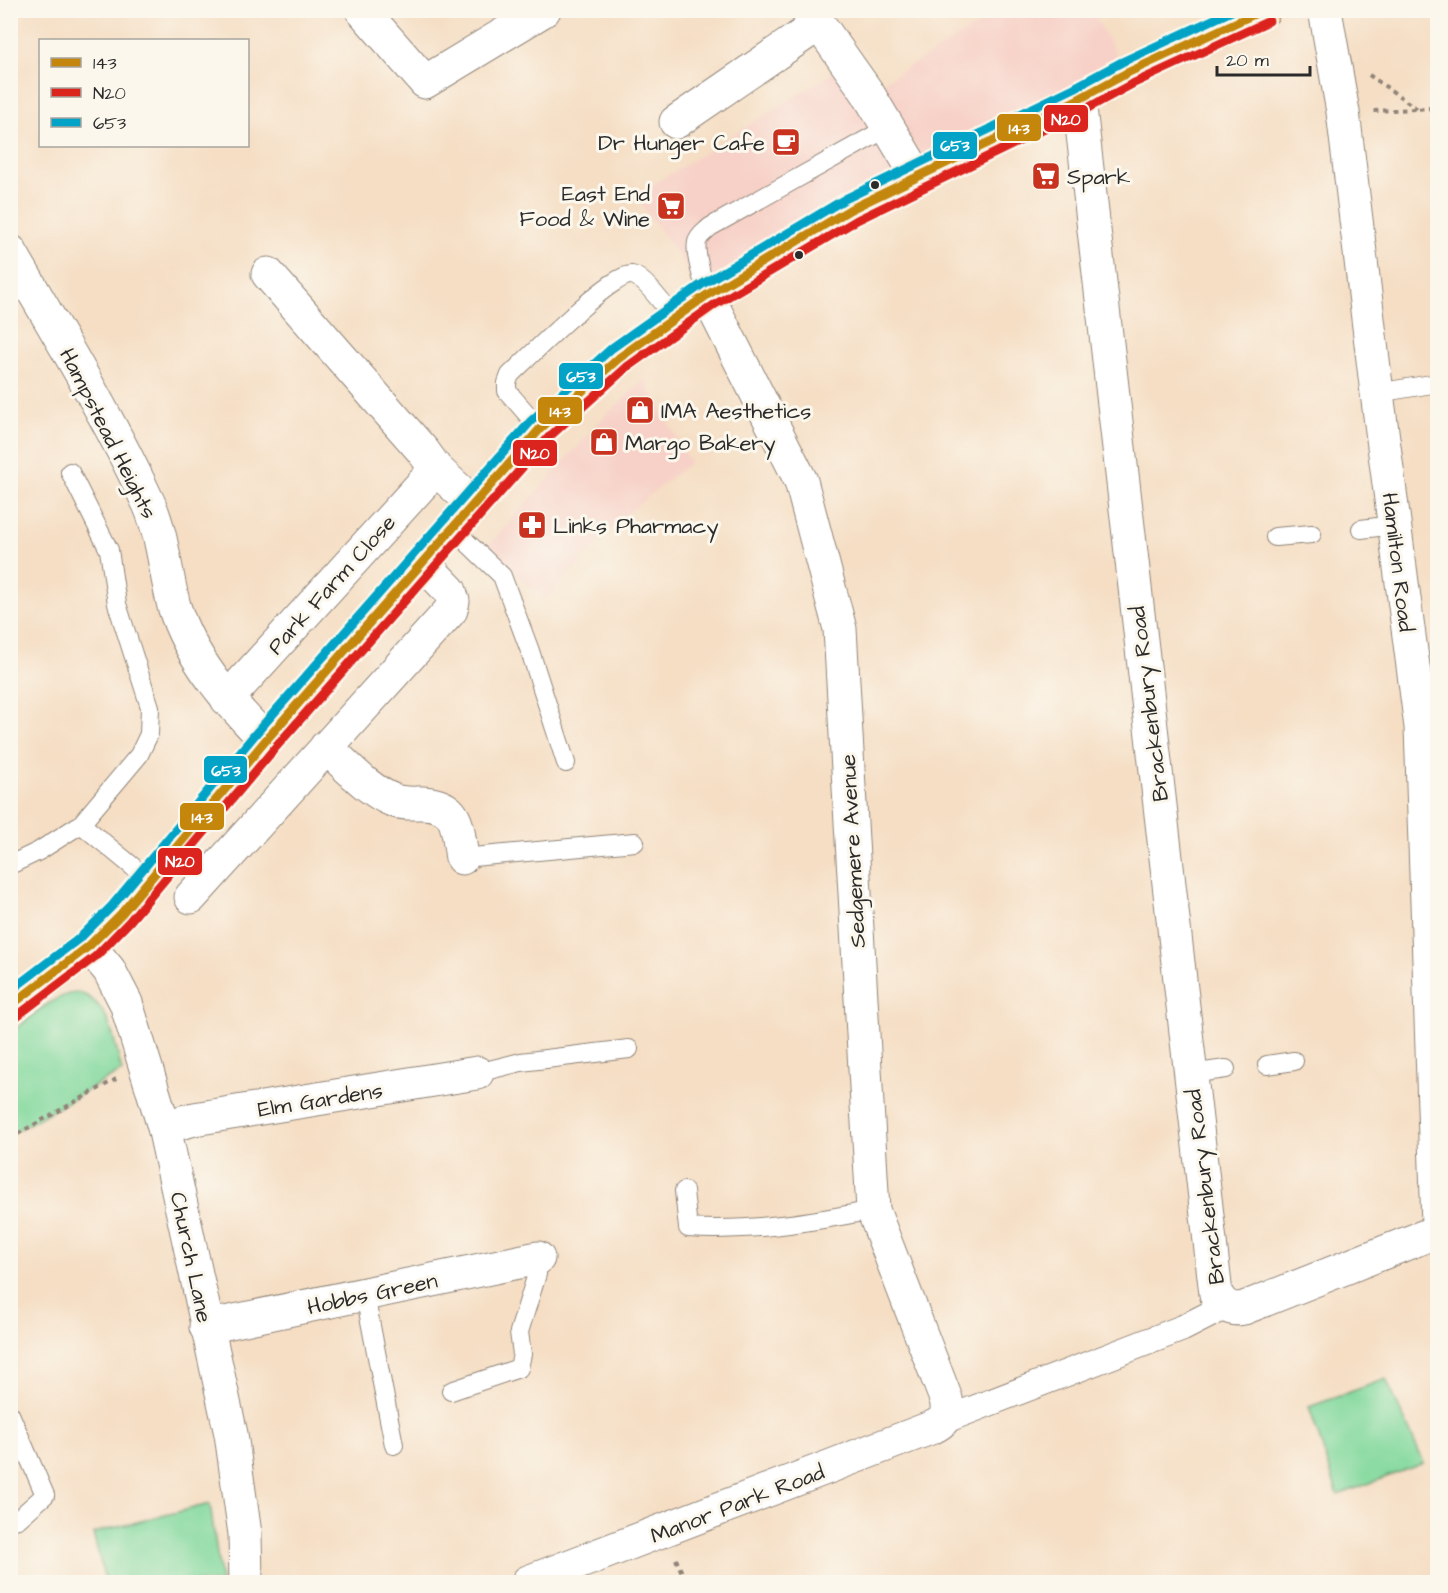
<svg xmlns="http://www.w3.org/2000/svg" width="1448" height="1593" font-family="'Architects Daughter',sans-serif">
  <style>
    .built { fill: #f7d1c7 }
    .green { fill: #81d89c; stroke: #568264; stroke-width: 1.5 }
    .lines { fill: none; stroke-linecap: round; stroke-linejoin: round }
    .service-casing { stroke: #908478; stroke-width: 20 }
    .pedestrian-casing { stroke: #908478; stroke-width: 28 }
    .minor-casing { stroke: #908478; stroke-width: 35 }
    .tertiary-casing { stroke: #908478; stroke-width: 35 }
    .primary-casing { stroke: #908478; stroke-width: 35 }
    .path { stroke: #908478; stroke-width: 4; stroke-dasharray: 4.5 4.5; stroke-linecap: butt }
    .service { stroke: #fff; stroke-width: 18 }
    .pedestrian { stroke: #fff; stroke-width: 26 }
    .minor { stroke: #fff; stroke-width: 33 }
    .tertiary { stroke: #fff; stroke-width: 33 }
    .primary { stroke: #fbbd6e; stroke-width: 33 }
    .bus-1-casing { stroke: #fbf7ec; stroke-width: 14 }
    .bus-2-casing { stroke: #fbf7ec; stroke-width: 14 }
    .bus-3-casing { stroke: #fbf7ec; stroke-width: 14 }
    .bus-1 { stroke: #c4870b; stroke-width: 9 }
    .bus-2 { stroke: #dc241f; stroke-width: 9 }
    .bus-3 { stroke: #02a3c6; stroke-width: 9 }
    .bus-dot { fill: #2b2b2b; stroke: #fbf7ec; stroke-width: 2 }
    .labels { text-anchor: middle; stroke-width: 6; stroke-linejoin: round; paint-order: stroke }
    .poi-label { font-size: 22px; fill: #2b2b2b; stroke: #fbf7ec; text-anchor: start }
    .street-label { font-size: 22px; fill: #2b2b2b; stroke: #fbf7ec }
    .line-badge { stroke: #fbf7ec; stroke-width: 2 }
    .badge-label { font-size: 16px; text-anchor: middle; font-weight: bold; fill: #fff }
  </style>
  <rect width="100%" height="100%" fill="#fbf7ec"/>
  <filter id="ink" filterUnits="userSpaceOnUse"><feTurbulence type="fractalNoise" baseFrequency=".0167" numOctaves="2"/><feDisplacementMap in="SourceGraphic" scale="12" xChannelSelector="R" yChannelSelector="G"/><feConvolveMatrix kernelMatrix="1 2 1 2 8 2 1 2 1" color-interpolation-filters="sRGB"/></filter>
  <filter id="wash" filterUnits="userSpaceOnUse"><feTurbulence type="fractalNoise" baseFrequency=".008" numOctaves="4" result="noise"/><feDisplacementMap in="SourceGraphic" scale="24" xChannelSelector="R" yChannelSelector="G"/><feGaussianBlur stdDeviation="1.35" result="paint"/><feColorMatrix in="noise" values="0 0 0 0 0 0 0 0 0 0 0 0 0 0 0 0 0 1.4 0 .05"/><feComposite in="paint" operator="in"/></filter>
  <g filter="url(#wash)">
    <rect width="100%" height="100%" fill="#f5dec4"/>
    <path class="built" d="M1002,11H1092L1127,73L707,295L635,196L847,64L867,92Z
      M644,380L690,462L622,518L544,600L487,547L604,417Z"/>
    <path class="green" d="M78,992C112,1004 113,1040 122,1071L11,1134V1033C31,1017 51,996 78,992Z
      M1386,1379L1424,1463L1338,1495L1309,1407Z
      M210,1504L221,1582H136L105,1580L93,1533Z"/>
  </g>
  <g filter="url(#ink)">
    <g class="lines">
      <g class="service-casing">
        <path id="service" d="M707,295C704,282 694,255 697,242C699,235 705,232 710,227L889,127
          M1377,393L1438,383
          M540,429L507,391V383L510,375C527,359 614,271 632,275C644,277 665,307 674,318
          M70,472L109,550L117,604L150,707L149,734L139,755L81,824L149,880
          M452,528L502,576L530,651L566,763
          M1361,529L1394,525
          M1275,537L1312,534
          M462,858L635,842
          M10,865L39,851L81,824
          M1267,1065L1294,1061
          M477,1073L521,1062L629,1049
          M1190,1074L1226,1069
          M684,1191L688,1228C750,1232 812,1222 873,1210
          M365,1295L394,1445
          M451,1391L519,1368L522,1354L519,1332L537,1274L538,1258
          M10,1414L45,1495L18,1519L10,1521"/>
      </g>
      <g class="pedestrian-casing">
        <path id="pedestrian" d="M945,1420L1183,1328L1226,1306"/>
      </g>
      <g class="minor-casing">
        <path id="minor" d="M362,10L425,82L544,10
          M1325,10L1343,112L1377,393L1421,727L1438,1225
          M1079,99L1216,1294C1223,1306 1231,1311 1244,1308L1438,1231
          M676,122L819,24
          M10,251C58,334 109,417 149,504C163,536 165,572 174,606C190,658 229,703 266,740
          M268,274L423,451L436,469L474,504
          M227,699L436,469
          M326,747C347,766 368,791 395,801C403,804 414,803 423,803C460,805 457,828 462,858
          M191,897L451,610L453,601L450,591L422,562
          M164,1127L194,1119L477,1073
          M206,1327L538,1258
          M528,1582L933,1427C946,1421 949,1413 946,1399L873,1210L840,629L801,481L707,295"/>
      </g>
      <g class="tertiary-casing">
        <path id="tertiary" d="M807,10L819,24L867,92L918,177
          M89,946L109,970L126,1003L164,1127L231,1434L245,1534L246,1582"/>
      </g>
      <g class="primary-casing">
        <path id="primary" d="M10,1006L89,946L121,914L266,740L540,429L619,358L707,295L851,209L1079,99L1127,73L1264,10"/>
      </g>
      <path class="path" d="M1369,75L1419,110
        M1374,111L1434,108L1438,104
        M10,1138L118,1078
        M676,1559L686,1582"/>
      <use href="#service" class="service"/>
      <use href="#pedestrian" class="pedestrian"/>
      <use href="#minor" class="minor"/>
      <use href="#tertiary" class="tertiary"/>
      <use href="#primary" class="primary"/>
      <g class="bus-1-casing">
        <path id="bus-1" d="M10,1006L89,946L121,914L266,740L540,429L619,358L707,295L851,209L1079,99L1127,73L1263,10"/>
      </g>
      <g class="bus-2-casing">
        <path id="bus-2" d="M17,1016L96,956L129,922L275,748L549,437L627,367L714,305L857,220L1084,110L1132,84L1269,21"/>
      </g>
      <g class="bus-3-casing">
        <path id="bus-3" d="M10,991L81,937L112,906L257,732L531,421L612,348L701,285L845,199L1074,88L1122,62L1234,10"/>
      </g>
      <use href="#bus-1" class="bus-1"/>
      <use href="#bus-2" class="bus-2"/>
      <use href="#bus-3" class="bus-3"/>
    </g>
  </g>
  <defs>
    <g id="cafe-square" transform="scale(1.5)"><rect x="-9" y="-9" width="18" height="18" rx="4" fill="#c8321e" stroke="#fbf7ec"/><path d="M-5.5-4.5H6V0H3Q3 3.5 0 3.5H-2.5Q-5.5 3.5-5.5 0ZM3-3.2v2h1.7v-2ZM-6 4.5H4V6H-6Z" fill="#fff"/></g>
    <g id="supermarket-square" transform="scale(1.5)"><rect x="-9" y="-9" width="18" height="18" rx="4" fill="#c8321e" stroke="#fbf7ec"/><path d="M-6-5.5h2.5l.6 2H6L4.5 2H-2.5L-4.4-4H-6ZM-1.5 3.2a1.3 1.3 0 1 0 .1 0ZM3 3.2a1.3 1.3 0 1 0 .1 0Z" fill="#fff"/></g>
    <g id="shop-square" transform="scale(1.5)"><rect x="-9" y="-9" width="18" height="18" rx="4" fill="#c8321e" stroke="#fbf7ec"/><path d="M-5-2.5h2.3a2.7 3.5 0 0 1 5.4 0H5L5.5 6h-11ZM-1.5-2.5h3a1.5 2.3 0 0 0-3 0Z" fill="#fff"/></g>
    <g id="pharmacy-square" transform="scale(1.5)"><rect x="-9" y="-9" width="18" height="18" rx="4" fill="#c8321e" stroke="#fbf7ec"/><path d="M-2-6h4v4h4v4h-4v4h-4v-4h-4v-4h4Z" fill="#fff"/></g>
  </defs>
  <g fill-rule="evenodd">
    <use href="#cafe-square" x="786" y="142"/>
    <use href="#supermarket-square" x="1046" y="176"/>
    <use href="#supermarket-square" x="671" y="206"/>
    <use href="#shop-square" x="640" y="410"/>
    <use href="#shop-square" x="604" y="442"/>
    <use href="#pharmacy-square" x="532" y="525"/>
  </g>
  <g class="bus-dot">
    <circle cx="875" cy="185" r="5"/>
    <circle cx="799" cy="255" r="5"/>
  </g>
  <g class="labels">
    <g class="poi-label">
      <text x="765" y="150" text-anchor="end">Dr Hunger Cafe</text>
      <text x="1067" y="184">Spark</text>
      <text x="650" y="201" text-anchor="end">East End<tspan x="650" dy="25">Food &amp; Wine</tspan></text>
      <text x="661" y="418">IMA Aesthetics</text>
      <text x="625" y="450">Margo Bakery</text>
      <text x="553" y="533">Links Pharmacy</text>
    </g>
    <g class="street-label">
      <text transform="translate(109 433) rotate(63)" y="8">Hampstead Heights</text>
      <text transform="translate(1399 562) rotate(83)" y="8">Hamilton Road</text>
      <text transform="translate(331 584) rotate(-48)" y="8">Park Farm Close</text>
      <text transform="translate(1148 704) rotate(-97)" y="8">Brackenbury Road</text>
      <text transform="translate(852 851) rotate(-93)" y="8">Sedgemere Avenue</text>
      <text transform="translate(320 1099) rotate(-9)" y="8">Elm Gardens</text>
      <text transform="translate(1204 1187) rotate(-97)" y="8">Brackenbury Road</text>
      <text transform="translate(192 1257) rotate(78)" y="8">Church Lane</text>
      <text transform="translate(372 1293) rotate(-12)" y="8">Hobbs Green</text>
      <text transform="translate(737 1503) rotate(-21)" y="8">Manor Park Road</text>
    </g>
  </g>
  <g class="line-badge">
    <rect x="1043" y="104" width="46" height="29" rx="6" fill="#dc241f"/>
    <rect x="996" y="113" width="46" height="29" rx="6" fill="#c4870b"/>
    <rect x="932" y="131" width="46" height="29" rx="6" fill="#02a3c6"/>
    <rect x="558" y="362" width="46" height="28" rx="6" fill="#02a3c6"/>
    <rect x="537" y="396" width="46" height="29" rx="6" fill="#c4870b"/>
    <rect x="512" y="439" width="46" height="28" rx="6" fill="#dc241f"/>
    <rect x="203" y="755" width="45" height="29" rx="6" fill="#02a3c6"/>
    <rect x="179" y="802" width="46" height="29" rx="6" fill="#c4870b"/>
    <rect x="157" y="847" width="46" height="29" rx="6" fill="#dc241f"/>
  </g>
  <g class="badge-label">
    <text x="1066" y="125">N20</text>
    <text x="1019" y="134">143</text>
    <text x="955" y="151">653</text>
    <text x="581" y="382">653</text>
    <text x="560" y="417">143</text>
    <text x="535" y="459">N20</text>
    <text x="226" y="776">653</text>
    <text x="202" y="823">143</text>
    <text x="180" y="867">N20</text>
  </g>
  <rect width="1448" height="1593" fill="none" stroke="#fbf7ec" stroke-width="36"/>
  <rect x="39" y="39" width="210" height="108" fill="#fbf7ec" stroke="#a8a59f" stroke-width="1.5"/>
  <rect x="51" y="58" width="30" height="9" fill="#c4870b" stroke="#a8a59f" stroke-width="1.5"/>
  <text x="93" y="69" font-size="18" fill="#2b2b2b">143</text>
  <rect x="51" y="88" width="30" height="9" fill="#dc241f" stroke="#a8a59f" stroke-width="1.5"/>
  <text x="93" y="99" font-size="18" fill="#2b2b2b">N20</text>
  <rect x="51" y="118" width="30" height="9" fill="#02a3c6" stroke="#a8a59f" stroke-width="1.5"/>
  <text x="93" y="129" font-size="18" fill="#2b2b2b">653</text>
  <path d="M1217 66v9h93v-9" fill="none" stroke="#2b2b2b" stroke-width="3"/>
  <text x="1226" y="66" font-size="18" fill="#2b2b2b" stroke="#fbf7ec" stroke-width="4.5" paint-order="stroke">20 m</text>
</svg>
